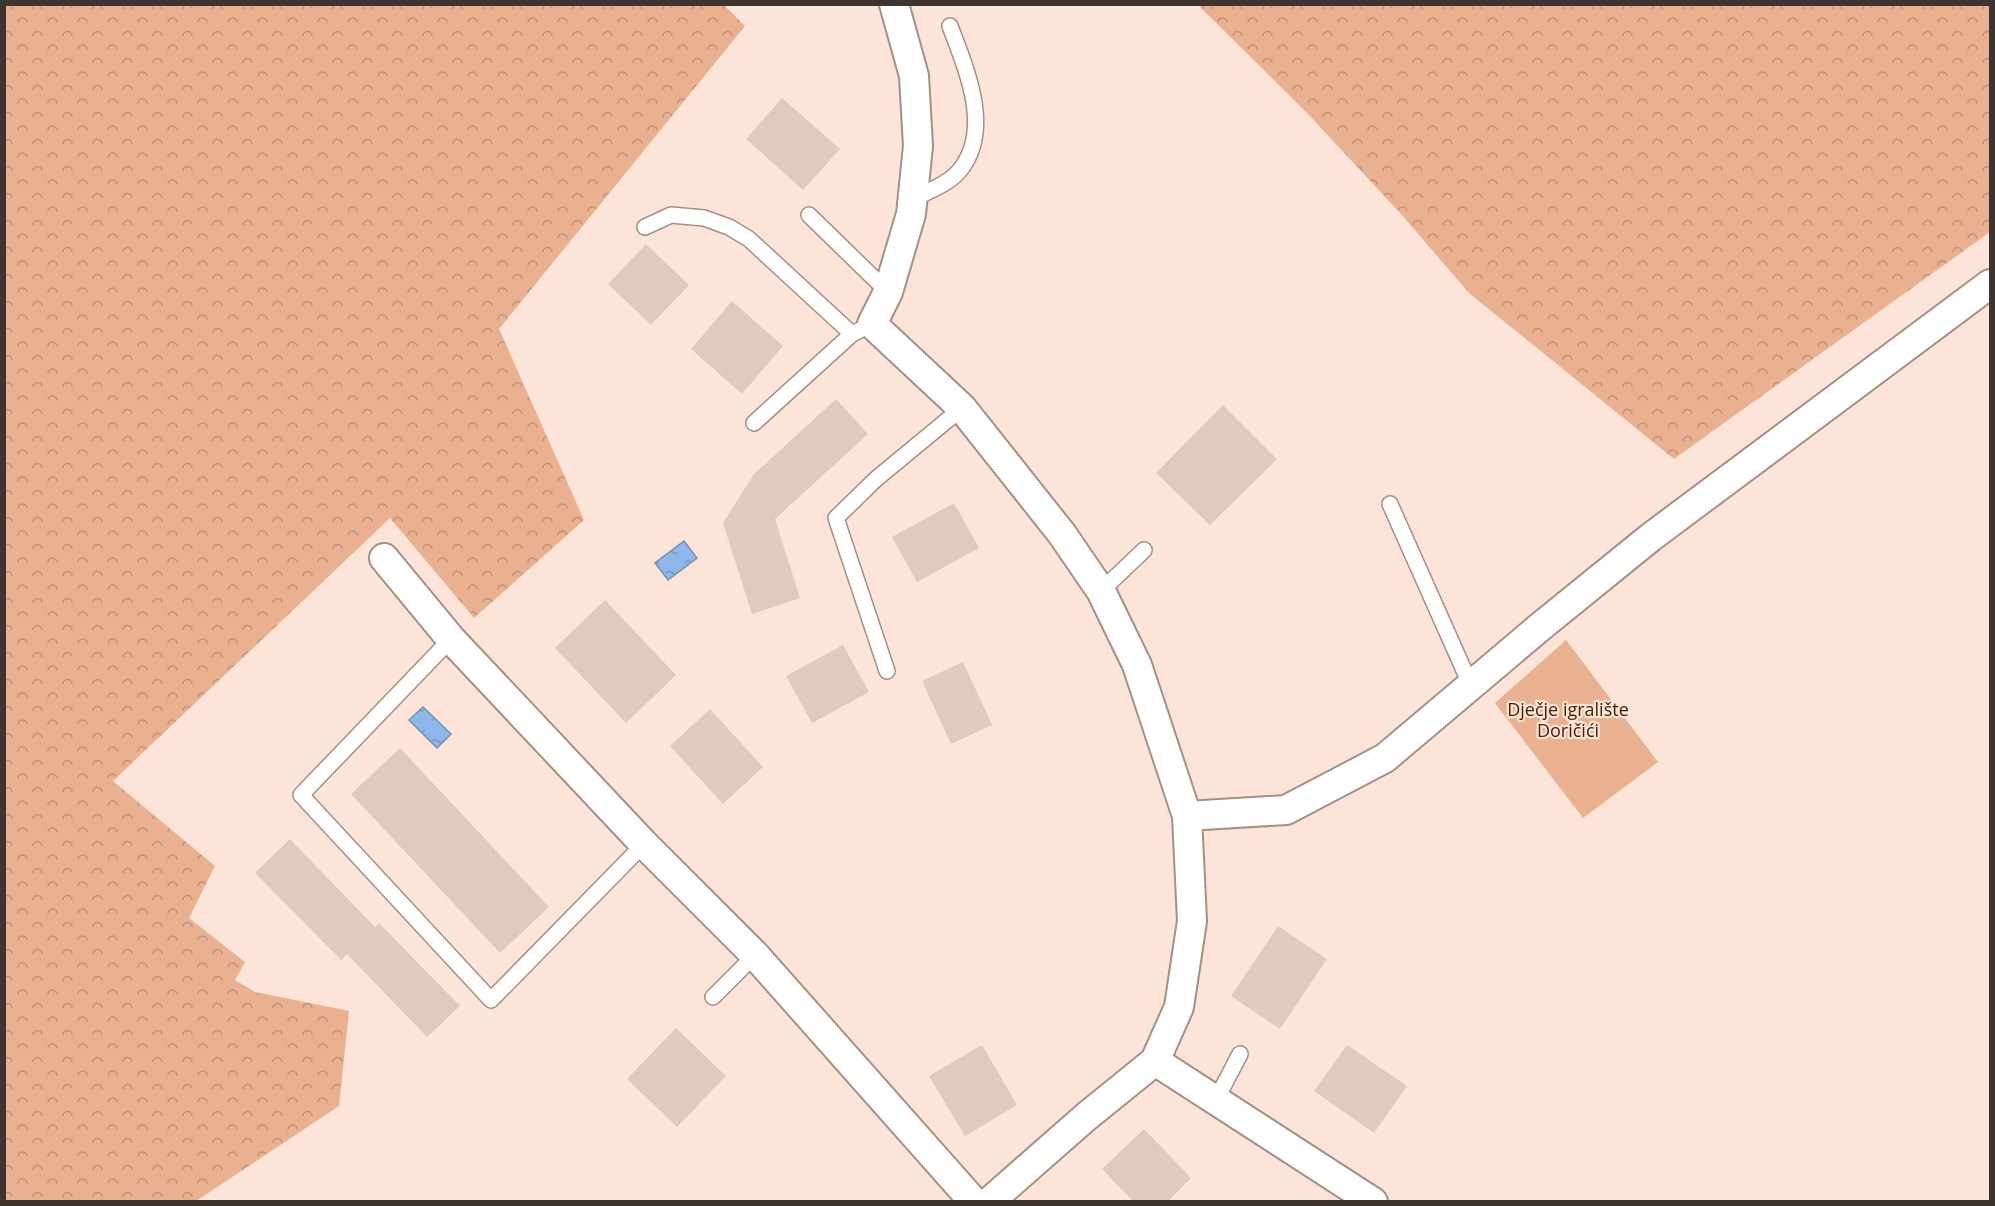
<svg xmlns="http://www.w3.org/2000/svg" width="1995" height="1206" font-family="'Open Sans',sans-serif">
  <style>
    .green { fill: #eab191 }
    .forest { fill: url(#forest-crowns) }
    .water { fill: url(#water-ripples); stroke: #7591b2; stroke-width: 1.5 }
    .building { fill: #e0c9bd }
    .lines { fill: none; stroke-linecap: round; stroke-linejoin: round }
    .service-casing { stroke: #a59084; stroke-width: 18 }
    .minor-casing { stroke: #a59084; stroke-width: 32 }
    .service { stroke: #fff; stroke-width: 15 }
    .minor { stroke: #fff; stroke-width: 28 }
    .labels { text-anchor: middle; stroke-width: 4.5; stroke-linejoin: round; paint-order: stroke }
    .park-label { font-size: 18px; fill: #472006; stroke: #fce5d8 }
  </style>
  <defs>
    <pattern id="forest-crowns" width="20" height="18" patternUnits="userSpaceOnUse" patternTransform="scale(1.5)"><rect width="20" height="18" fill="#eab191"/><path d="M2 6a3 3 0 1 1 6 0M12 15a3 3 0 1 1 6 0" fill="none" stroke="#bf9177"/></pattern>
    <pattern id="water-ripples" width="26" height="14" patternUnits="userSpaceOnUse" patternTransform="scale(1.5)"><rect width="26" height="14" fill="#8cb9e9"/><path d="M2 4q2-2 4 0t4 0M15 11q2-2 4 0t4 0" fill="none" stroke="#7497bd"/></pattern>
  </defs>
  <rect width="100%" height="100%" fill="#fce5d8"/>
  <path class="green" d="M1566,640L1658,762L1583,818L1495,703Z"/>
  <path class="forest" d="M5,4H723L745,26L499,329L584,520L474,618L390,518L113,781L215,866L189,918L245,962L235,980L255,992L349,1011L339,1106L196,1201H5Z
    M1198,5H1990V232L1674,459L1469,293L1401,214L1308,114Z"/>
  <path class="water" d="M684,541L697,558L668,580L655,563Z
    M423,707L451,734L437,748L409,720Z"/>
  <path class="building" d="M782,98L840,149L803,190L746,139Z
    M646,244L689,285L651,325L608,284Z
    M732,301L783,346L742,394L691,349Z
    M836,399L868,434L775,519L800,598L752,614L723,523L754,474Z
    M1223,405L1277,459L1210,525L1156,473Z
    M954,503L979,548L917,582L892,537Z
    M605,600L676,675L626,723L555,648Z
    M843,645L869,692L812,723L786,676Z
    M963,662L992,725L951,744L922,681Z
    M710,709L763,767L723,804L670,746Z
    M400,748L549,907L500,953L351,794Z
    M290,839L375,927L379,923L460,1006L427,1037L347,954L341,960L255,873Z
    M1278,926L1327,959L1280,1029L1231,996Z
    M676,1028L726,1076L677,1127L627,1079Z
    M982,1045L1017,1105L965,1136L929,1076Z
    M1347,1045L1407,1086L1374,1133L1314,1091Z
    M1144,1129L1191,1178L1167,1202H1134L1102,1169Z"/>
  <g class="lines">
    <g class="service-casing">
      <path id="service" d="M913,199C928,191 949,184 960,170C993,129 966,69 950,26
        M809,215L888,292
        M645,227L671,215L704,218L729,227L749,239L852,334L872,324
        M754,423L852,334
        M1390,504L1471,686
        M1101,591L1144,550
        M451,639L301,795L491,1000L644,844
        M887,671L836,518L876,479L962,408
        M713,997L755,955
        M1216,1100L1240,1054"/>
    </g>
    <g class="minor-casing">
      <path id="minor" d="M894,4L914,76L918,146L911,214L888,292L872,324L962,408L1062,534L1101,591L1137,665L1187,816L1192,921L1179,1007L1155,1061L1087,1116L989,1202
        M384,558L451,639L644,844L755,955L974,1202
        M1187,816L1286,810L1385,758L1540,627L1651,537L1990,284
        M1155,1061L1373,1202"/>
    </g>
    <use href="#service" class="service"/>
    <use href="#minor" class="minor"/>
  </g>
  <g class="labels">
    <g class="park-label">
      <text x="1568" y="716">Dječje igralište<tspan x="1568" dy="21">Doričići</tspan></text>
    </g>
  </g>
  <rect width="1995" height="1206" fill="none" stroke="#3e3530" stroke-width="12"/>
</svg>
